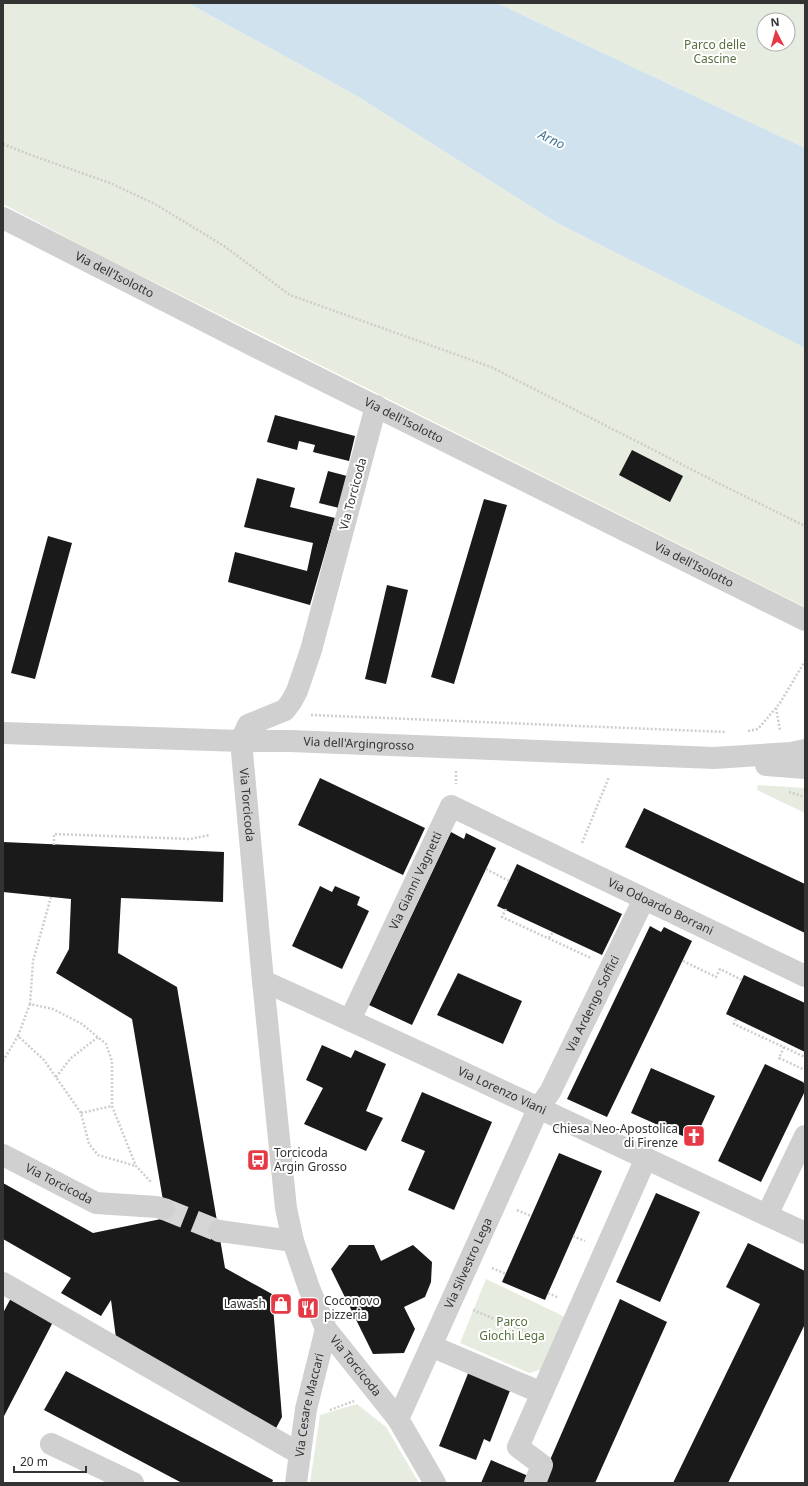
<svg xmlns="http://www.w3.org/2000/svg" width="808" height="1486" font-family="'Noto Sans',sans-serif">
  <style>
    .green { fill: #e6ecdf; fill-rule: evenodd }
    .water { fill: #cfe2ee }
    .building { fill: #1a1a1a }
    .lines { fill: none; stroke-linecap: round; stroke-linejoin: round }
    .minor-tunnel { stroke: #d6d6d6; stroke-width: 22; stroke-dasharray: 22 11; stroke-linecap: butt }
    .path { stroke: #cdcdcd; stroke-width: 2.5; stroke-dasharray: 2 2; stroke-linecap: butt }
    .minor { stroke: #d0d0d0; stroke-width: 22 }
    .labels { text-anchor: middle; stroke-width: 4; stroke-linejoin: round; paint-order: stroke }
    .park-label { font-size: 12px; fill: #56703f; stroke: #fff }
    .street-label { font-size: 12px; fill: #333; stroke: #fff }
    .poi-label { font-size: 12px; fill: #333; stroke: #fff; text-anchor: end }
    .water-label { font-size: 13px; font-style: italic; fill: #3f7597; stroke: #fff }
  </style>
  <rect width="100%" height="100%" fill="#fff"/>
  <path class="green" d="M3,3H188L357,96L557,223L805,348V607L98,254L3,204Z
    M497,3H805V148L499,4ZM764,20H788V44H764Z
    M758,785L805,788V813L757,790Z
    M486,1279L565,1317L543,1369L529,1373L460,1343Z
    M357,1404L386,1427L419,1483H310L320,1415Z"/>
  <path class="water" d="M188,3H497L805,148V348L557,223L357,96Z"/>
  <path class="building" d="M275,415L355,436L349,461L313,452L315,445L299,441L297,450L267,442Z
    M632,450L683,476L670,502L619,475Z
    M328,471L347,476L339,508L319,503Z
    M257,478L295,488L290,507L335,518L310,605L228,582L235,552L307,571L313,543L244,527Z
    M484,499L507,505L454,684L431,677Z
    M48,536L72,543L35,679L11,673Z
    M387,585L408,590L386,684L365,679Z
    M320,778L425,828L403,875L298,825Z
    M644,808L805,884V933L625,847Z
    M451,832L464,839L466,833L496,848L412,1025L369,1005Z
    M3,842L224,852L223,902L121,898L118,953L177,987L225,1268L272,1294L282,1417L275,1430L116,1338L111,1300L101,1316L61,1293L71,1278L3,1239V1183L93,1233L166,1218L132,1019L56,973L69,949L71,899L3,892Z
    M517,864L622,914L602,955L497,906Z
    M320,886L332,892L335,886L360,897L357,905L369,911L342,969L292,946Z
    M650,926L661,932L664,927L692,941L607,1117L567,1099Z
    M458,973L522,1001L503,1044L437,1015Z
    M744,975L805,1003V1052L726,1014Z
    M322,1045L351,1058L355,1050L386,1064L366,1111L383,1118L366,1151L304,1124L323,1088L306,1080Z
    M765,1064L805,1083V1091L761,1182L718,1161Z
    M651,1068L715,1096L694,1141L631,1113Z
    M422,1092L492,1122L454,1210L408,1190L425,1151L401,1141Z
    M559,1153L602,1171L545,1300L502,1282Z
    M656,1193L700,1212L660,1302L616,1282Z
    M748,1243L805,1271V1324L728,1483H673L760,1304L726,1287Z
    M349,1245H374L381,1261L413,1245L432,1262L431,1282L425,1297L404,1307L415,1329L404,1353L373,1354L331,1269Z
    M11,1298L53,1322L3,1418V1313Z
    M620,1299L667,1322L595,1483H540Z
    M66,1371L273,1480L272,1483H182L44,1410Z
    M469,1371L511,1388L490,1442L484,1439L476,1460L439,1446Z
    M491,1460L533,1478L531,1483H481Z"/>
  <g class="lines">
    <path class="minor-tunnel" d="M164,1209L219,1231"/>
    <path class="path" d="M800,3L805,5
      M3,144L28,154L110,183L155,204L224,246L290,295L491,367L724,486L805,526
      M776,708L780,730
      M311,715L726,732
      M748,731L758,729L780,703L805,661
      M456,771V784
      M789,792L805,797
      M582,843L609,777
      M54,845V834L190,839L210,835
      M486,869L509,881
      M51,897L33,961L30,1004L53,1009L82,1024L106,1044L112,1061V1106L136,1166L151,1182
      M506,909L502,917L591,958
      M549,938L553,932
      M683,961L716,977L720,969L742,980
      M30,1004L18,1036L44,1060L81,1113L89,1144L98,1155L136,1166
      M736,1019L734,1024L805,1057
      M784,1047L779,1058L805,1070
      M3,1061L18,1036
      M56,1077L71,1058L98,1037
      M804,1083L805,1080
      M81,1113L112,1106
      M517,1210L531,1216
      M573,1236L585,1241
      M492,1268L506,1274
      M548,1293L559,1298
      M473,1310L542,1339
      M330,1410L354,1401"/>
    <g class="minor">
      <path id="s1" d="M3,218L256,347L805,620"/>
      <path id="s2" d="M376,406L311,650L297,691L291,702L285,710L248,725L241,741L263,981L286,1208L293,1241L309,1288L326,1329L398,1419L435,1483"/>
      <path id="s3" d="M3,733L241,741H290L714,758L791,753L805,750"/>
      <path d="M766,765L805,768"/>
      <path id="s4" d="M263,981C445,1062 624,1149 805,1233"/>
      <path id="s5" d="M350,1020L451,806L805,976"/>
      <path id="s6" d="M3,1155L96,1203L157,1207L164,1209"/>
      <path d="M767,1215L805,1136"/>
      <path d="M219,1231L293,1241"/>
      <path d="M3,1283L300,1454"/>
      <path d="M431,1346L542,1393"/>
      <path id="s7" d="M398,1419L539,1107L550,1092L644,899"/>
      <path d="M51,1444L133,1483"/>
      <path id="s8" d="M296,1483L306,1409L326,1329"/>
      <path d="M535,1483L542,1465L518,1447L646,1158"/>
    </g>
  </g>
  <defs>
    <g id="church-square" transform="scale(1.15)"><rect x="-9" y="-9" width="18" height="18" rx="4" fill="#e63946" stroke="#fff"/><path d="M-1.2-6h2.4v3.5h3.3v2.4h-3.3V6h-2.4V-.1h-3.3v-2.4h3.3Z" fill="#fff"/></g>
    <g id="bus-square" transform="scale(1.15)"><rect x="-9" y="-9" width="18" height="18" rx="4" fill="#e63946" stroke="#fff"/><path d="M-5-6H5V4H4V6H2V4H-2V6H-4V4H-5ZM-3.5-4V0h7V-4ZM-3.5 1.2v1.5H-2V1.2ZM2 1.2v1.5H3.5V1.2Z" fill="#fff"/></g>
    <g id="shop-square" transform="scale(1.15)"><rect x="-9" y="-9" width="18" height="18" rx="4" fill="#e63946" stroke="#fff"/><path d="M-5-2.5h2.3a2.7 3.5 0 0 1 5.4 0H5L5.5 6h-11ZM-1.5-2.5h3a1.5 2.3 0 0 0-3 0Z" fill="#fff"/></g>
    <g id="restaurant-square" transform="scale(1.15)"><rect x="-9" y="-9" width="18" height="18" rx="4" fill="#e63946" stroke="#fff"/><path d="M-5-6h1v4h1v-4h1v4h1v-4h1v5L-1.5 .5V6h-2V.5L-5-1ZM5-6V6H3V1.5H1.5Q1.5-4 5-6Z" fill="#fff"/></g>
  </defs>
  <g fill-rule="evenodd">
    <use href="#church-square" x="694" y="1136"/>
    <use href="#bus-square" x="258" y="1160"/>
    <use href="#shop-square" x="281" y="1304"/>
    <use href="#restaurant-square" x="308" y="1308"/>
  </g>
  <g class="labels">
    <g class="park-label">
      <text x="715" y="49">Parco delle<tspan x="715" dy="14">Cascine</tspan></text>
      <text x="512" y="1326">Parco<tspan x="512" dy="14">Giochi Lega</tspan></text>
    </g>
    <g class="street-label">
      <text dy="4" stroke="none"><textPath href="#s1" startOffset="125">Via dell'Isolotto</textPath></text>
      <text dy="4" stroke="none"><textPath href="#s1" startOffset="449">Via dell'Isolotto</textPath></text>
      <text transform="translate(353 494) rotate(-75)" y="4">Via Torcicoda</text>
      <text dy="4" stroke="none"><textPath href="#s1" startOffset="773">Via dell'Isolotto</textPath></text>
      <text dy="4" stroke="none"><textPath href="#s3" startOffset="356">Via dell'Argingrosso</textPath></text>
      <text dy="4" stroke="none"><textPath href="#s2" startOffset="440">Via Torcicoda</textPath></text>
      <text dy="4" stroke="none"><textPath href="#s5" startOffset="154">Via Gianni Vagnetti</textPath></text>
      <text dy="4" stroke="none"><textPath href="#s5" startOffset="469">Via Odoardo Borrani</textPath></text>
      <text dy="4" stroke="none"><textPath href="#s7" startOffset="459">Via Ardengo Soffici</textPath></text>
      <text dy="4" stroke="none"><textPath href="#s4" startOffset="263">Via Lorenzo Viani</textPath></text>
      <text dy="4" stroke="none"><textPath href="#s6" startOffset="63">Via Torcicoda</textPath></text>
      <text dy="4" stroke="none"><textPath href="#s7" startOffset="171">Via Silvestro Lega</textPath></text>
      <text dy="4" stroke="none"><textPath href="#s2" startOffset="1020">Via Torcicoda</textPath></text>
      <text dy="4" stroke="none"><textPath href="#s8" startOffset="79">Via Cesare Maccari</textPath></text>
    </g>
    <g class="poi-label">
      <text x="678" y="1133">Chiesa Neo-Apostolica<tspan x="678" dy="14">di Firenze</tspan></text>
      <text x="274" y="1157" text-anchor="start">Torcicoda<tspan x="274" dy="14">Argin Grosso</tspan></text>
      <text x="324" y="1305" text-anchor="start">Coconovo<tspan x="324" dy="14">pizzeria</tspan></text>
      <text x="266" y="1308">Lawash</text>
    </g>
    <g class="water-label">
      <text transform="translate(552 139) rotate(26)" y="5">Arno</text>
    </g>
  </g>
  <rect width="808" height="1486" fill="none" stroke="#333333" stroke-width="8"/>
  <g transform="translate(776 32) rotate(354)"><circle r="19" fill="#ffffff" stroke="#adadad"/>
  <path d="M0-3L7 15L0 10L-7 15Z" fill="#e63946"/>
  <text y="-6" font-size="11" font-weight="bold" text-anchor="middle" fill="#333333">N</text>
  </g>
  <path d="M14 1466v6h72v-6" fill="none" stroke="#333333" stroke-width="2"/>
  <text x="20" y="1466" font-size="12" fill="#333333" stroke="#ffffff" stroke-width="3" paint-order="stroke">20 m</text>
</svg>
